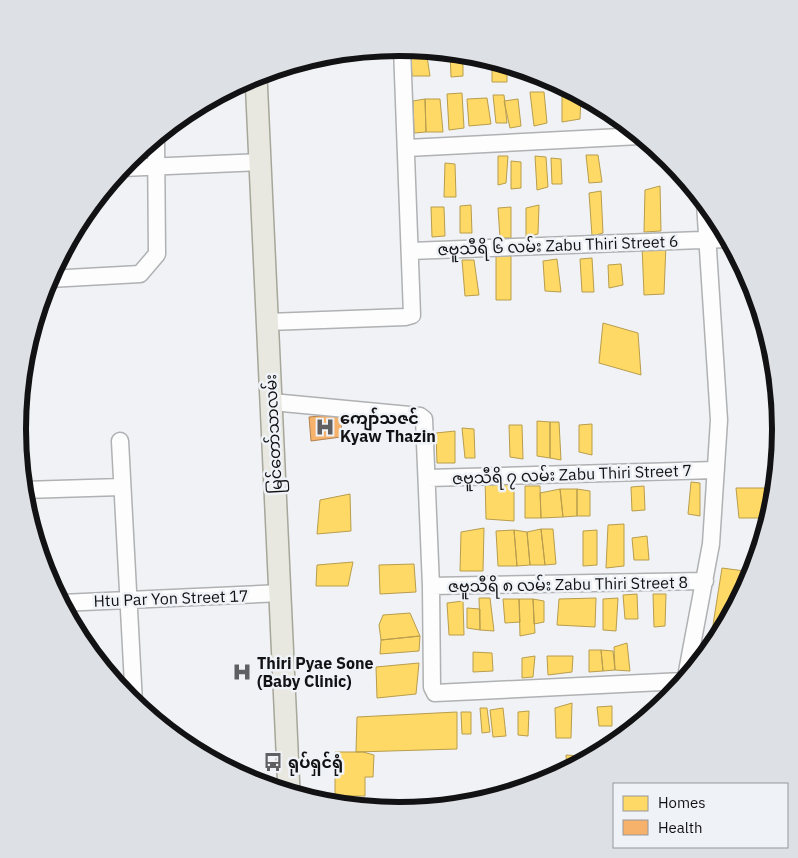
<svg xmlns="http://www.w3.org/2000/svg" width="798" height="858" font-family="'IBM Plex Sans','Noto Sans Myanmar',sans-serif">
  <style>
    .homes { fill: #ffd966; stroke: #b89d4d }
    .health { fill: #f6b26b; stroke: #b28251 }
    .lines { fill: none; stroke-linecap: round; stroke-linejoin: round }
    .minor-casing { stroke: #afb1b2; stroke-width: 19 }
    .major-casing { stroke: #a6a79a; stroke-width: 24 }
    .minor { stroke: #fdfdfe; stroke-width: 16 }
    .major { stroke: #e8e8e0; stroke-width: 21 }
    .labels { text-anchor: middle; stroke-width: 5; stroke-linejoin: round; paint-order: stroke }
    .street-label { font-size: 16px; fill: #121214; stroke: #eff2f6 }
    .poi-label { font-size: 16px; font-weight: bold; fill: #121214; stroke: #eff2f6; text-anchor: start }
    .rim { fill: none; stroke: #121214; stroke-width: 6 }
  </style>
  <rect width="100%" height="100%" fill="#f0f2f5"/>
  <path class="homes" d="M410,49L426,50L430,76H412Z
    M450,53L463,54V76L451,77Z
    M492,60L507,65V82H492Z
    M569,89L581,96L580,119L562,122V90Z
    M530,92H544L547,123L534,126Z
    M462,93L464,128L449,130L447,94Z
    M493,95H504L507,123H496Z
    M487,98L491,124L469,126L467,99Z
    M425,99L426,132L414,133L413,101Z
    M425,99H440L443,132H426Z
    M518,99L521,126L510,128L504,101Z
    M599,105L611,112L613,117L600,116Z
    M586,155H598L602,182L589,183Z
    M498,156H508L506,183L498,185Z
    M535,156L546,157L548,187L537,190Z
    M551,158L561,159L562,184H552Z
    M511,161L521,162V188L511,189Z
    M445,163L455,164L456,197H444Z
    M660,186L661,231L644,232L645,190Z
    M601,191L603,233L592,236L589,193Z
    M471,205L472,233H460V206Z
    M539,205L538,234L526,237V208Z
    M431,207H444L445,236L432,237Z
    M511,207V238H500L498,208Z
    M666,244L664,294L644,295L642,245Z
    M496,253H511V300H496Z
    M592,258L594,292H582L580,259Z
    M557,259L561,292L545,291L543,261Z
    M462,260H474L479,295L465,296Z
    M621,264L623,285L609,288L608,265Z
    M603,323L638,333L641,375L599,363Z
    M537,421L550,422V458L537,456Z
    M550,422H559L561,460L550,458Z
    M592,424V455L579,452V425Z
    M509,425H522L523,459L510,457Z
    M462,428L474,429L475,458H465Z
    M455,431V463H437L436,433Z
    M514,475V521L486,519L485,476Z
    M691,482L700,483V516L688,514Z
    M525,486H540L541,518H525Z
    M644,486L645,510L632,511L631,487Z
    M736,488H772L767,518H739Z
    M560,489L563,517L541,518L540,493Z
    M560,489H577V516L563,517Z
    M577,489L590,491V516H577Z
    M350,494L351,531L317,534L320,500Z
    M624,524V566L606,568L608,525Z
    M484,528L483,571H460L461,532Z
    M541,529L545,565H530L527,532Z
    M541,529H553L556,564L545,565Z
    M514,530L517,566H498L496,531Z
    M514,530L527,532L530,565L517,566Z
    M597,530V565L583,566V531Z
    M647,536L649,560H634L632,538Z
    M353,562L348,586H316L317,565Z
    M414,564L416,592L380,594L379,565Z
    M722,568L752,572L716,641L709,650Z
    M637,594L638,619H625L623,595Z
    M653,594H666L665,626L654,627Z
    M479,598H490L494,631L480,630Z
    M596,598L595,627L557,625L559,599Z
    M618,598L616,631L603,630V599Z
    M503,599H519L520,622L505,623Z
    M519,599H533L535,633L520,636Z
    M533,599L544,601V622L534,624Z
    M463,601L464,635H449L447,603Z
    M467,608L480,609V630L467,628Z
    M410,613L420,636L381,640L379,625L383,615Z
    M420,636L419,651L380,654L381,640Z
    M627,643L630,671L615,670L614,647Z
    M589,650H601L603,671L589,672Z
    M601,650L613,651L615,670L603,671Z
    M473,652L492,653L493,671L473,672Z
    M535,656L533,677L522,678V658Z
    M547,656H573L572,672L548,675Z
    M419,663L416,694L377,698L376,667Z
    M572,703L571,738H556L555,708Z
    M612,706V726H599L597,707Z
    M480,708H487L490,732L482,733Z
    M503,708L506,736L493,737L490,710Z
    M529,711L528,736L518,735V712Z
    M457,712V749L356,752L357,717Z
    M461,712H471V734H462Z
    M596,746L610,747L596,754Z
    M335,752H363L374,755L373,777H365V796H335Z
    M566,755L580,756V763L567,770Z"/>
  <path class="health" d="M342,414L341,437L311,441L309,417Z"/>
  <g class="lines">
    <g class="minor-casing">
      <path id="minor" d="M407,148L640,136
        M122,168L260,162
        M410,251L728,239
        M49,279L140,274L157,254L156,137
        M268,322L405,317L412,315L402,48
        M272,402L420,416L424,419L431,586L432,687L435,693L683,681
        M120,441L134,703
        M428,478L716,470
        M24,490L121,487
        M431,586L705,581
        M61,603L281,593
        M686,677L711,544L719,420L705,203"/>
    </g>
    <g class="major-casing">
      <path id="major" d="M256,76L289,792"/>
    </g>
    <use href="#minor" class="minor"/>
    <use href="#major" class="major"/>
  </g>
  <defs>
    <g id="hospital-bare" transform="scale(1.5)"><path d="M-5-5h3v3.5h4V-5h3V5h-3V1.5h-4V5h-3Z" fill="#606063" stroke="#eff2f6" stroke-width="2.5" paint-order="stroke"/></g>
    <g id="bus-bare" transform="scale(1.5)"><path d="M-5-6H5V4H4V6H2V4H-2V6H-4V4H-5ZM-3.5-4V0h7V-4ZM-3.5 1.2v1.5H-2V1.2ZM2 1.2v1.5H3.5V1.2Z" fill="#606063" stroke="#eff2f6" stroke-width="2.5" paint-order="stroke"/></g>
  </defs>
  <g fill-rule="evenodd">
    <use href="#hospital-bare" x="325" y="427"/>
    <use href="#hospital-bare" x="242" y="672"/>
    <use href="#bus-bare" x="273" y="762"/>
  </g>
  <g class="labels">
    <g class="street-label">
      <text transform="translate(558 245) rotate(-2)" y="6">ဇဗူသီရိ ၆ လမ်း Zabu Thiri Street 6</text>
      <text transform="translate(273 434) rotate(-93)" y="6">မြင်တော်သာလမ်း</text>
      <text transform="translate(572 474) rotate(-2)" y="6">ဇဗူသီရိ ၇ လမ်း Zabu Thiri Street 7</text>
      <text transform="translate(568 584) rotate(-1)" y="6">ဇဗူသီရိ ၈ လမ်း Zabu Thiri Street 8</text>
      <text transform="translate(171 598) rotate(-2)" y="6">Htu Par Yon Street 17</text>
    </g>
    <g class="poi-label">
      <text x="340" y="424">ကျော်သဇင်<tspan x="340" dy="18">Kyaw Thazin</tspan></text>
      <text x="257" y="669">Thiri Pyae Sone<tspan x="257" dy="18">(Baby Clinic)</tspan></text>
      <text x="288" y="768">ရုပ်ရှင်ရုံ</text>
    </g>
  </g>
  <path d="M0 0H798V858H0ZM26 429a373 373 0 1 1 746 0a373 373 0 1 1-746 0Z" fill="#dde0e4" fill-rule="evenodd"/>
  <path class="rim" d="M26 429a373 373 0 1 1 746 0a373 373 0 1 1-746 0Z"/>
  <rect x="613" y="783" width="175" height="65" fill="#eff2f6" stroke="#97989c"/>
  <rect x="623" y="796" width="25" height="15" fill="#ffd966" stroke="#97989c"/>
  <text x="658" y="808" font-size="15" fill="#121214">Homes</text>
  <rect x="623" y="820" width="25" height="15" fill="#f6b26b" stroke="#97989c"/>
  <text x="658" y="833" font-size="15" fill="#121214">Health</text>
</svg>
